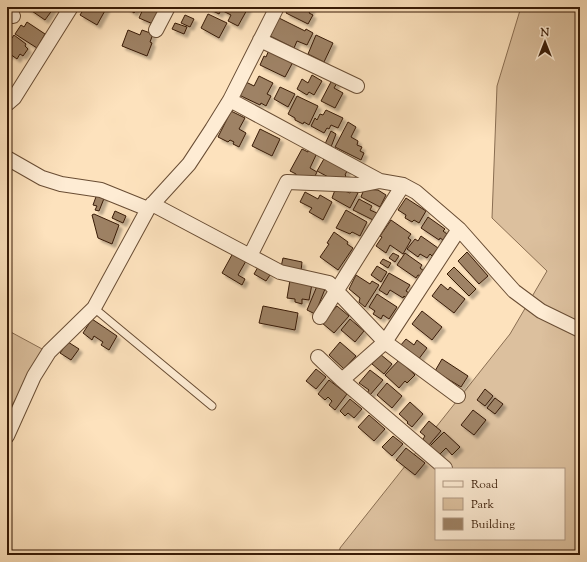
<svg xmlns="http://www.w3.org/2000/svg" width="587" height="562" font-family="'Sorts Mill Goudy',serif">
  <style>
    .green { fill: #dcc09e; stroke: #8a6e52; fill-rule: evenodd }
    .building { fill: #9e8265; stroke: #381b06; filter: url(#shadow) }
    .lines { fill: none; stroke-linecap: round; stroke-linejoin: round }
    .service-casing { stroke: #694d34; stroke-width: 9 }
    .minor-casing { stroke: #694d34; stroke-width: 16 }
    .service { stroke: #feecd4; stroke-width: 7 }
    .minor { stroke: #feecd4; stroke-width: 14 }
  </style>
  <defs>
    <filter id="shadow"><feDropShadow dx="3.5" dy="3.5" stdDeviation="1" flood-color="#0004"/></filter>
  </defs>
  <rect width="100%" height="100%" fill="#fde2bd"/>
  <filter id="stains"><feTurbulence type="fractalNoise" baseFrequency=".005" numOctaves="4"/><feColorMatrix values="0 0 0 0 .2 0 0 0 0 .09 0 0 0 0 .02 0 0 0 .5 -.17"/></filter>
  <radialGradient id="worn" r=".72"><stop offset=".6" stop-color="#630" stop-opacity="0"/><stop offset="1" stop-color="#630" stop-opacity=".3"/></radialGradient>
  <path class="green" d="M521,7H580V555H339L340,548L510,334L547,271L492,218L497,86ZM436,469H564V539H436Z
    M7,330L44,350L7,414Z"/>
  <path class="building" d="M26,7H50L53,9L45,20Z
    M85,7H107L97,25L80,15Z
    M126,7H138L134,13Z
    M144,7H161L153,24L139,18Z
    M211,7H246L248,8L238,26L228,21L231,15L221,10L219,14L209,9Z
    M289,7L312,8L309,13L313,15L308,24L286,13Z
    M208,14L227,23L219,38L201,28Z
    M185,15L194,19L190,27L181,23Z
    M279,18L305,31L306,29L313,33L307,45L297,41L294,48L270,36Z
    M27,22L45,34L37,48L15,34L21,25L24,27Z
    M175,23L187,27L184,34L172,29Z
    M128,30L140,35L142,30L153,34L150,42L152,43L147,56L122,46Z
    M14,35L26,44L25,46L28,49L23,56L20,54L17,59L10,54L7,57V45Z
    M316,35L333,43L324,62L308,54Z
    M269,50L293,62L285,77L260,65L264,56L266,57Z
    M312,75L322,81L314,95L309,92L307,95L297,89L302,79L308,83Z
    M259,76L273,83L267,94L271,96L266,106L261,103L260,105L239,95L246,82L254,86Z
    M332,80L337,83L334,88L343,93L335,108L321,101Z
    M280,87L295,94L288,107L274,99Z
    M297,96L318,106L309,125L304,122L303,124L295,120V118L288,114Z
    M326,110L343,118L338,128L331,125L329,129L327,128L324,133L311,126L315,118L317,120L320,114L323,115Z
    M231,111L245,118L239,129L246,133L239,147L233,144L234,142L230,140L228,142L218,137Z
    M348,122L356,127L351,137L358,141L357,145L362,147L360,151L364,153L361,160L335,147Z
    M260,129L280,139L272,156L252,146Z
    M331,131L336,134L331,147L325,144Z
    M302,149L308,152L309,149L317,153L310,168L317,172L313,180L296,178V174L290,171Z
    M325,157L348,169L345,175L346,176L343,181L334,180L317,171Z
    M364,189L378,190L386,195L380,207L361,197Z
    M335,190H342L350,193L352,190L358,193L350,208L332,198Z
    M305,192L318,199L320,195L332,202L323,220L309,212L312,208L300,202Z
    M97,194L105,196L99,211L95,210L97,206L93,205Z
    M406,198L426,211L419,223L414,220L412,222L405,218L406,215L398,210Z
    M359,199L372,206L370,210L377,213L373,220L353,210Z
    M346,210L367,222L360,236L352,232L350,234L336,228Z
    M115,211L126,216L123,223L112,218Z
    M94,214L119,225L112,244L98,238L92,215Z
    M428,217L445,229L443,231L447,234L443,240L440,238L439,240L421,228Z
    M391,220L411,234L408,238L411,240L403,254L390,245L386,253L376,246L382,237L380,236Z
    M334,232L348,242L347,244L353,248L338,270L320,257L329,244L327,243Z
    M421,236L438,248L432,256L430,254L427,258L420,254L418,257L407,249L415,239L418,241Z
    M467,252L488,276L479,284L458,261Z
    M233,253L246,261L238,275L245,279L242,285L222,273Z
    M393,253L399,256L395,262L389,258Z
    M405,253L422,265L420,268L424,271L421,276L418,275L416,278L397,265Z
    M283,258L302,262L301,271L281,267Z
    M383,259L391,263L388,268L380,263Z
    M377,266L387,272L381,282L371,275Z
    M258,267L270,275L266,281L254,274Z
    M454,267L476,289L469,296L447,274Z
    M389,273L410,285L406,291L409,293L406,298L404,296L403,298L390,290L387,295L379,290Z
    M356,275L370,284L372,281L379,285L365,307L359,302L360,298L349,289Z
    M290,280L312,284L309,300L302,299V304L295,302V299L287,298Z
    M441,284L448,290L450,287L465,299L454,313L432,296Z
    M317,286L325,289L315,314L307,310Z
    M377,294L397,307L389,319L383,315L381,319L373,314L375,311L369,307Z
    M263,306L298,313L295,330L259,323Z
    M337,306L349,316L334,333L322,323Z
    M422,311L442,327L432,340L412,324Z
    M92,319L117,336L109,350L101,345L103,342L94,336L92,340L83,333Z
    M350,319L364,331L355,342L341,330Z
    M406,339L414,345L417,340L427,348L418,360L400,346Z
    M68,342L79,349L71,360L60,353Z
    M340,342L356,356L344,369L329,355Z
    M380,354L392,364L384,374L372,364Z
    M442,359L468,376L461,387L435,371Z
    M399,360L415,375L407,383L405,381L399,388L385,375Z
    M316,369L326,377L316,389L306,381Z
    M370,370L383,380L370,395L367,393L369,390L359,383Z
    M329,380L347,394L335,410L329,405L332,401L328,397L325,400L318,394Z
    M387,383L402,396L392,408L377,395Z
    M485,389L493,396L485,406L477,400Z
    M495,398L503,404L495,414L487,408Z
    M350,399L362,409L354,418L348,413L345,416L340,411Z
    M410,402L423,414L412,427L407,423L408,422L399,414Z
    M473,410L486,420L474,435L461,425Z
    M369,415L385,429L374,441L358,427Z
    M429,421L441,431L429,445L423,439L425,436L420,432Z
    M444,432L460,447L452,455L446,448L438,456L429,447Z
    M393,436L403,444L392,456L382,447Z
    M406,448L425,463L415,475L396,460Z"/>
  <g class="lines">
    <g class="service-casing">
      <path id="service" d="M94,308L212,406"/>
    </g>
    <g class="minor-casing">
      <path id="minor" d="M7,12L13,16
        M156,30L168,7
        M260,40L357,86
        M230,100L380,181
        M7,104L14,98L71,7
        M7,158L42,178L61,184L101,190L148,209
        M152,204L250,256L287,182L360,185L380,181L403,185L416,192L459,229L514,291L541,311L580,330
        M250,256L280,272L329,283L385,342L458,396
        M320,317L403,185
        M318,357L342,380
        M7,436L34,376L49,352L94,308L148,209L189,164L212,129L230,100L277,7
        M445,468L342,380L385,342L459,229"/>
    </g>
    <use href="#service" class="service"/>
    <use href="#minor" class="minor"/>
  </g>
  <rect width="587" height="562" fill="none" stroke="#fde2bd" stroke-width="24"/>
  <rect x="8" y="8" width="571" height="546" fill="none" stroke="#381b06" stroke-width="2"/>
  <rect x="12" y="12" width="563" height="538" fill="none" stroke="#381b06"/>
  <rect x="435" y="468" width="130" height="72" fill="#feecd4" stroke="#af9882"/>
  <rect x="443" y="481" width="20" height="6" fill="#feecd4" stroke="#af9882"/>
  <text x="471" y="488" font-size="12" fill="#381b06">Road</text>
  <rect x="443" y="498" width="20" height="12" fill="#dcc09e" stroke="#af9882"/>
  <text x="471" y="508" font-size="12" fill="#381b06">Park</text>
  <rect x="443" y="518" width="20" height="12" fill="#9e8265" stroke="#af9882"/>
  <text x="471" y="528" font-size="12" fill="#381b06">Building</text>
  <g transform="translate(545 42)" stroke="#feecd4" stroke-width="3" paint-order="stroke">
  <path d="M0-3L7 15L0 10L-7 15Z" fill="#381b06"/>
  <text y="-6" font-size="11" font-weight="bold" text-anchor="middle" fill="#381b06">N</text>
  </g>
  <rect width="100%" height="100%" filter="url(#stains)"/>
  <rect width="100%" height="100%" fill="url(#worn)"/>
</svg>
